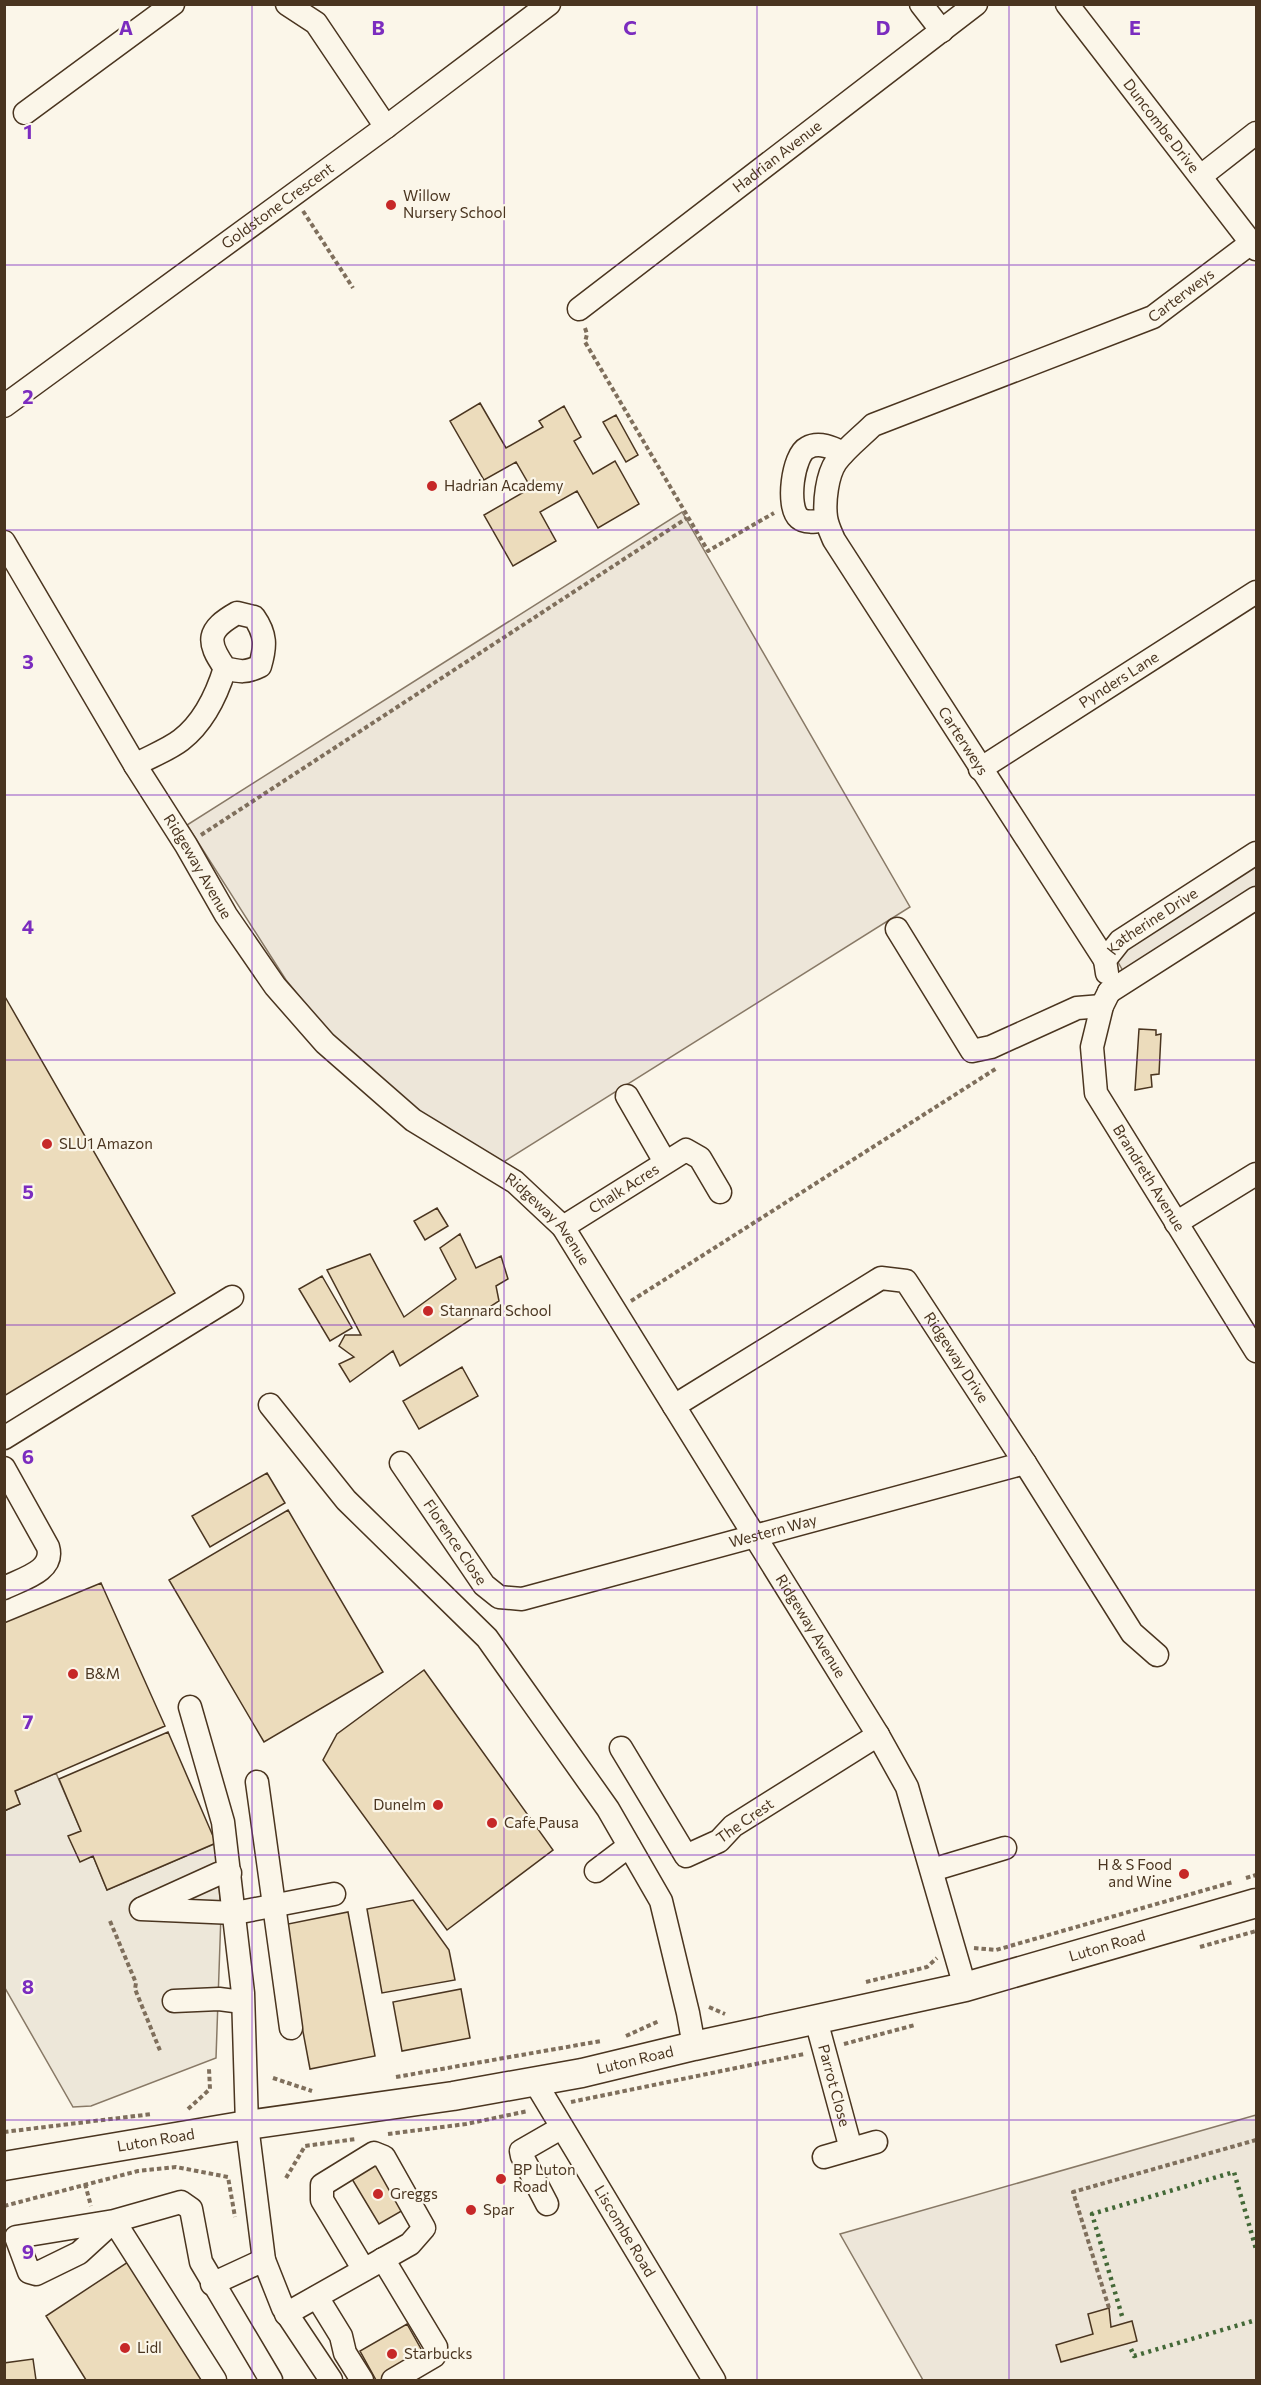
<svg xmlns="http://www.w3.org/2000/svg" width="1261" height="2385" font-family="Commissioner,sans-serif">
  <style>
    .green { fill: #ede6d9; stroke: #887966; stroke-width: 1.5 }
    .parking { fill: #ede7d9; stroke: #887966; stroke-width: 1.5 }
    .building { fill: #ecdcbc; stroke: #4a3520; stroke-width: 1.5 }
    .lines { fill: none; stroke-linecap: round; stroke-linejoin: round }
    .minor-casing { stroke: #4a3520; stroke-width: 25 }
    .major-casing { stroke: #4a3520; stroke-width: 31 }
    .path { stroke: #7f6f5c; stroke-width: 4; stroke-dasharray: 4.5 3; stroke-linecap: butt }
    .minor { stroke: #fbf6e9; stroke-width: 22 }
    .major { stroke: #fbf6e9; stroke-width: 28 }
    .hedge { stroke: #436837; stroke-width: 4.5; stroke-dasharray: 3 4.5; stroke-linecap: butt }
    .grid { fill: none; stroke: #7b2cbf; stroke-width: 1.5; stroke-opacity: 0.55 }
    .poi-dot { fill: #c62828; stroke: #fbf6e9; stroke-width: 2 }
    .labels { text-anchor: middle; stroke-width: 4.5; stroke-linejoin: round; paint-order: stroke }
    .street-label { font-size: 15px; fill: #4a3520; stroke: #fbf6e9 }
    .poi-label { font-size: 15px; fill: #4a3520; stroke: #fbf6e9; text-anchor: start }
    .grid-label { font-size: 20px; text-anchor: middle; font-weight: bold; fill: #7b2cbf; stroke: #fbf6e9; stroke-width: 4.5; stroke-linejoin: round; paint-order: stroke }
  </style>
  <rect width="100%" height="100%" fill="#fbf6e9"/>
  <path class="green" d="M682,512L910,907L502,1163L416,1111L339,1045L286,980L187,825Z
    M1256,865V886L1123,971L1114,955Z
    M1256,2115V2380H923L840,2234Z"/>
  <path class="parking" d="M56,1773L81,1831L69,1837L80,1861L93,1856L107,1890L216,1843L221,1914L216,2058L91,2106L73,2107L5,1988L4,1811L20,1804L15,1791Z"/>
  <path class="building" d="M480,403L506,448L543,427L539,421L564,406L581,437L574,441L593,474L615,461L639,504L598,528L577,491L540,512L556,541L513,566L484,515L531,488L516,462L484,480L450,421Z
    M616,415L638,455L626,462L603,422Z
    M4,995L175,1293L4,1396Z
    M1139,1029L1156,1030V1035L1161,1034L1159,1074L1151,1075L1152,1087L1135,1090Z
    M437,1208L448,1226L425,1240L414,1221Z
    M460,1234L476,1268L501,1256L508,1279L496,1286L499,1301L400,1366L393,1351L350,1382L339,1364L354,1357L339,1346L345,1335H361L327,1270L370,1254L404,1317L456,1279L440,1248Z
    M322,1276L352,1328L330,1341L299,1289Z
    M462,1367L478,1396L419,1429L403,1401Z
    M267,1473L285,1503L210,1547L192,1516Z
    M288,1510L383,1672L264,1742L169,1580Z
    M101,1583L165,1726L15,1791L20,1804L4,1811V1623Z
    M424,1670L553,1850L447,1930L323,1760L337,1734Z
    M168,1732L216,1843L107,1890L93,1856L80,1862L68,1836L81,1831L59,1779Z
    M413,1900L449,1950L455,1980L382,1993L367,1909Z
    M348,1912L375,2056L310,2069L283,1925Z
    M461,1989L470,2038L402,2051L393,2002Z
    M377,2164L405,2209L379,2224L352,2179Z
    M131,2260L203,2380H86L46,2316Z
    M1109,2308L1111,2327L1132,2321L1137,2341L1061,2362L1056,2345L1093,2334L1088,2314Z
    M407,2324L425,2356L381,2380H376L360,2351Z
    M33,2359L36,2380H4V2363Z"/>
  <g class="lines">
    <g class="minor-casing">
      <g id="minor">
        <path d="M287,4L316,23L386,127"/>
        <path d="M921,4L942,31"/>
        <path id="s1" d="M1067,4L1256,249"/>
        <path d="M25,113L173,4"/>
        <path d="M1201,176L1256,133"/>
        <path id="s2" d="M579,309L976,4"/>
        <path id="s3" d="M4,406L386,127L549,4"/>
        <path d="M826,520C818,521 806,524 799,518C786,507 793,455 807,448C819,441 833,448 843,453"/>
        <path id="s4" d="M4,542L135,765L186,845L226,915L275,986L325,1043L413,1120L515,1182L563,1227L878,1735L907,1787L965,1987"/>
        <path d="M135,765C149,757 168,750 181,740C203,723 217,694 225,668C206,641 207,630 237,613L254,617C266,634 266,646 260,666C246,673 240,672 225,668"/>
        <path id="s5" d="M980,769L1256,592"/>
        <path d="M897,929L972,1051L991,1047L1077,1008L1102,1006"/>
        <path id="s6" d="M1105,960L834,540C831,533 827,525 826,517C824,502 827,475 836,462C846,448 861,437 873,425L1153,317L1251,243"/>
        <path id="s7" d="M1107,973L1105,960L1120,941L1256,853"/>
        <path id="s8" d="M1109,992L1102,1006L1092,1047L1096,1093L1256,1351"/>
        <path d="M1109,992L1256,898"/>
        <path d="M627,1096L665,1162"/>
        <path d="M1176,1223L1256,1174"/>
        <path id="s9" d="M563,1227L686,1150L700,1158L720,1192"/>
        <path d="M270,1405L346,1500L487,1638L608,1809L661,1901L688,2013L694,2046"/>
        <path id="s10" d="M674,1406L881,1278L906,1281L1025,1463L1132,1633L1157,1655"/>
        <path d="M4,1438L232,1297"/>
        <path id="s11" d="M401,1463L484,1585L499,1597L522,1599L1025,1463"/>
        <path d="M4,1468L48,1547C55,1571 22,1579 4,1588"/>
        <path d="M190,1707L223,1822L243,1993L247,2125L264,2260L283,2308L331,2380"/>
        <path d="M621,1748L686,1856L719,1841L733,1826L878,1735"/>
        <path d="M257,1782L291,2028"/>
        <path d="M932,1870L1005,1848"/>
        <path d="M596,1871L629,1846"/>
        <path d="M143,1908L218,1874L230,1873"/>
        <path d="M141,1909L235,1913L334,1894"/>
        <path d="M174,2001L219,1999L242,2002"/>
        <path id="s12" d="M816,2020L851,2149"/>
        <path id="s13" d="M535,2082L714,2380"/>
        <path d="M824,2157L876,2142"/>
        <path d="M547,2204L522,2156L521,2151L561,2128"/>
        <path d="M383,2259L436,2347L434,2356L393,2380"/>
        <path d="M212,2284L264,2260"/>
        <path d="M317,2297L341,2336L345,2353L362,2380"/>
        <path d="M286,2314L410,2244L424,2228L384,2157L374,2153L322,2185V2200L364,2270"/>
        <path d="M215,2380L114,2221L16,2237L29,2272L36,2274L79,2253L114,2221L181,2202L191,2209L201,2262L271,2380"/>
      </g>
    </g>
    <g class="major-casing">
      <g id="major">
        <path id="s14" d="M4,2166L247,2125L453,2096L582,2073L694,2046L965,1987L1256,1903"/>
      </g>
    </g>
    <path class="path" d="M303,211L353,288
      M585,328L587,334L585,342L708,551L774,513
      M201,835L687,518
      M631,1301L997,1068
      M1246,1878L1256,1875
      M110,1921L136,1983L135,1989L161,2053
      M1200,1947L1256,1931
      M974,1948L996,1950L1233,1882
      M866,1982L927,1967L937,1958
      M709,2007L725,2014
      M626,2036L659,2021
      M844,2044L915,2025
      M396,2077L601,2041
      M273,2078L312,2091
      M571,2102L804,2054
      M188,2109L210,2089L209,2069
      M4,2132L152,2114
      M388,2134L466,2124L528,2111
      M286,2178L305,2146L356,2139
      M85,2184L91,2206
      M4,2206L138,2171L176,2167L228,2177L235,2217
      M1109,2308L1073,2192L1256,2140"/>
    <use href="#minor" class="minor"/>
    <use href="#major" class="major"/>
    <path class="hedge" d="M1122,2316L1092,2214L1234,2172L1256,2249
      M1131,2349L1134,2356L1256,2320"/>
  </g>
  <path class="grid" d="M252,4V2380M504,4V2380M757,4V2380M1009,4V2380M4,265H1256M4,530H1256M4,795H1256M4,1060H1256M4,1325H1256M4,1590H1256M4,1855H1256M4,2120H1256"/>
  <g class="poi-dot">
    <circle cx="391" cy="205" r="6"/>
    <circle cx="432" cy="486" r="6"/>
    <circle cx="47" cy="1144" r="6"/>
    <circle cx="428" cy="1311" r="6"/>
    <circle cx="73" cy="1674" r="6"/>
    <circle cx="438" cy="1805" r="6"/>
    <circle cx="492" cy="1823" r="6"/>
    <circle cx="1184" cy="1874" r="6"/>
    <circle cx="501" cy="2179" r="6"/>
    <circle cx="378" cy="2194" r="6"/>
    <circle cx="471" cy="2210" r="6"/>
    <circle cx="125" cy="2348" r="6"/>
    <circle cx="392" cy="2354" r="6"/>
  </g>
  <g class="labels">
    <g class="street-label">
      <text dy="5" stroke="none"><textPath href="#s1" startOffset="154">Duncombe Drive</textPath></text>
      <text dy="5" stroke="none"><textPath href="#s2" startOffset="250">Hadrian Avenue</textPath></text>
      <text dy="5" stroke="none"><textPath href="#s3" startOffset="339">Goldstone Crescent</textPath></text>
      <text dy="5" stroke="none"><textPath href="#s6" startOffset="969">Carterweys</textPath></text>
      <text dy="5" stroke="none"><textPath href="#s5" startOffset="165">Pynders Lane</textPath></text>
      <text transform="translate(963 741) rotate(57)" y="5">Carterweys</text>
      <text dy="5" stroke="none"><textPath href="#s4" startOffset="378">Ridgeway Avenue</textPath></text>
      <text dy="5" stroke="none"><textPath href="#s7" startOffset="75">Katherine Drive</textPath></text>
      <text dy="5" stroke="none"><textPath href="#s8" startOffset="204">Brandreth Avenue</textPath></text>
      <text dy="5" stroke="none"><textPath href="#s9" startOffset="72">Chalk Acres</textPath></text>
      <text dy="5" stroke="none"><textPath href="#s4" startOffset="882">Ridgeway Avenue</textPath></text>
      <text dy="5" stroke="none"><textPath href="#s10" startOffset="360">Ridgeway Drive</textPath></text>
      <text dy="5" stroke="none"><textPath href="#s11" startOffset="450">Western Way</textPath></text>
      <text dy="5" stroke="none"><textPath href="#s11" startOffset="96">Florence Close</textPath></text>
      <text dy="5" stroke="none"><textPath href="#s4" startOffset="1368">Ridgeway Avenue</textPath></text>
      <text transform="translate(745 1821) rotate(-35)" y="5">The Crest</text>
      <text dy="5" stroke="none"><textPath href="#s14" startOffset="1126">Luton Road</textPath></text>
      <text dy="5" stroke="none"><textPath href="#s14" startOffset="640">Luton Road</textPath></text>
      <text dy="5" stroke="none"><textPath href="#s12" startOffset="68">Parrot Close</textPath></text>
      <text dy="5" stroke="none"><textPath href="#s14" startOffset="154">Luton Road</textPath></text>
      <text dy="5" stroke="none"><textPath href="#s13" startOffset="174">Liscombe Road</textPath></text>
    </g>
    <g class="poi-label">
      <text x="403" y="201">Willow<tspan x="403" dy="17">Nursery School</tspan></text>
      <text x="444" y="491">Hadrian Academy</text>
      <text x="59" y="1149">SLU1 Amazon</text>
      <text x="440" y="1316">Stannard School</text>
      <text x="85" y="1679">B&amp;M</text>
      <text x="426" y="1810" text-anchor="end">Dunelm</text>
      <text x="504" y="1828">Cafe Pausa</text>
      <text x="1172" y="1870" text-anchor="end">H &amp; S Food<tspan x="1172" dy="17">and Wine</tspan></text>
      <text x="513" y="2175">BP Luton<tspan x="513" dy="17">Road</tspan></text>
      <text x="390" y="2199">Greggs</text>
      <text x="483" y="2215">Spar</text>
      <text x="137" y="2353">Lidl</text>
      <text x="404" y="2359">Starbucks</text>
    </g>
  </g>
  <g class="grid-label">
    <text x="126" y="35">A</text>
    <text x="378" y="35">B</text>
    <text x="630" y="35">C</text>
    <text x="883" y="35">D</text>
    <text x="1135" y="35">E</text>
    <text x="28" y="139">1</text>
    <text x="28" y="404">2</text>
    <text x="28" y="669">3</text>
    <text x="28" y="934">4</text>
    <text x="28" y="1199">5</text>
    <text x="28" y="1464">6</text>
    <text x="28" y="1729">7</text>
    <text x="28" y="1994">8</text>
    <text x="28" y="2259">9</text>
  </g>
  <rect width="1261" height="2385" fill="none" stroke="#4a3520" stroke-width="12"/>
</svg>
